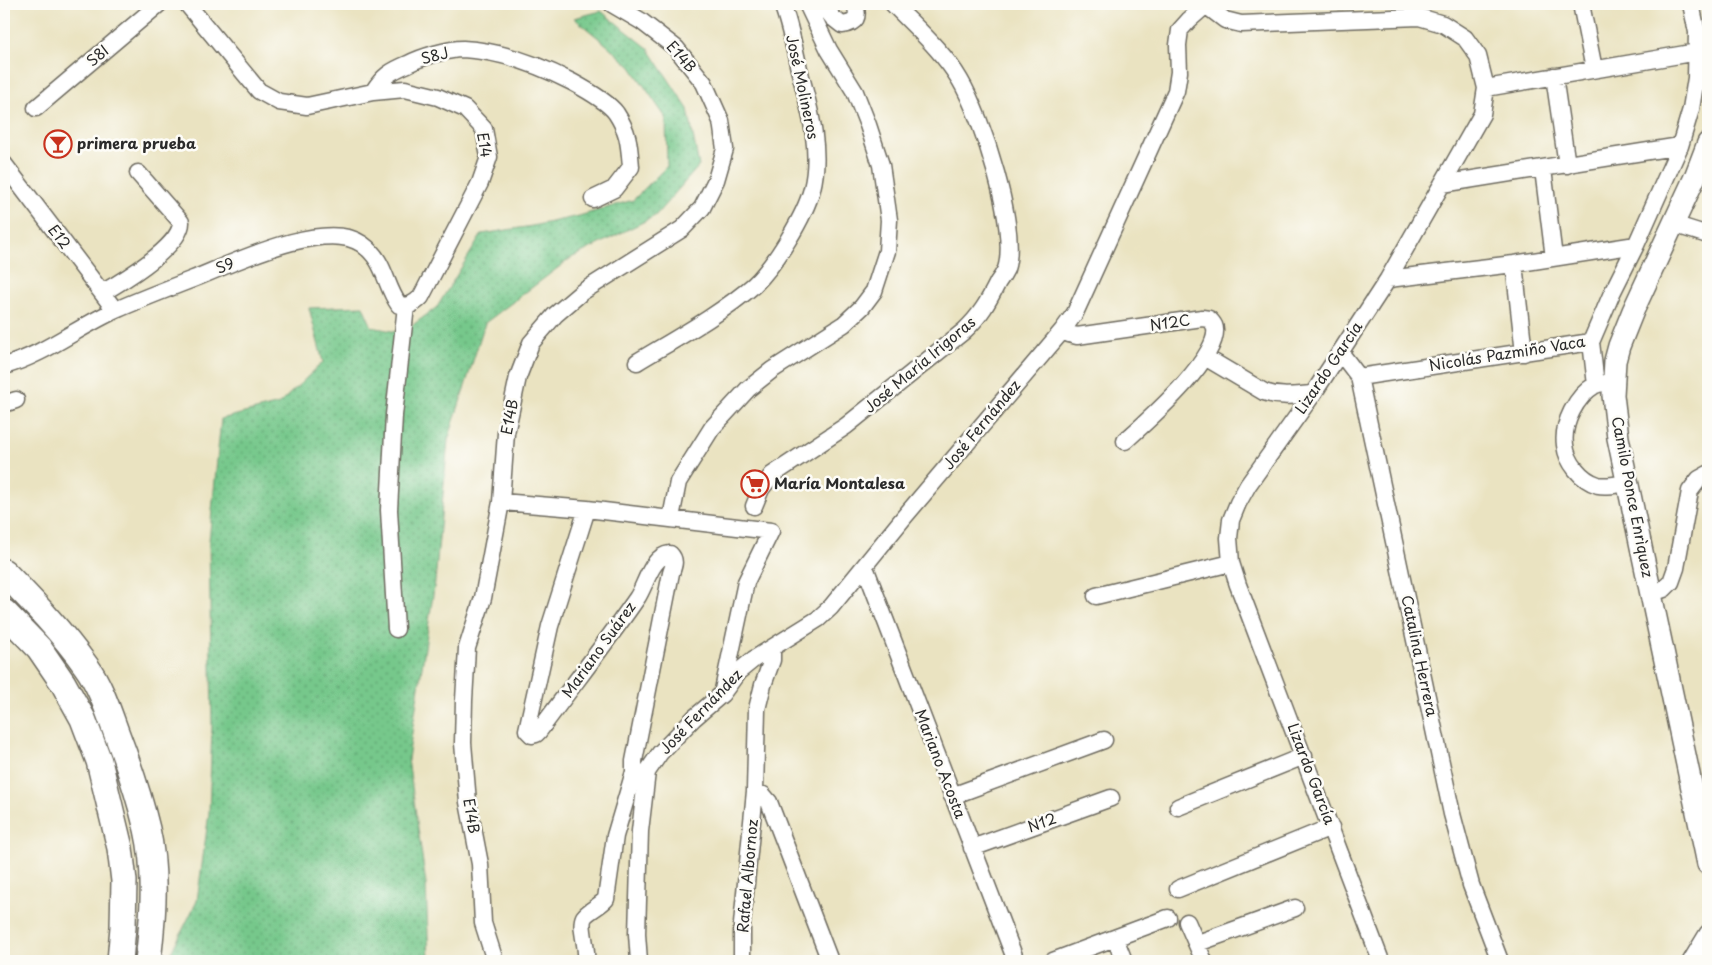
<svg xmlns="http://www.w3.org/2000/svg" width="1712" height="965" font-family="'Playpen Sans',sans-serif">
  <style>
    .grass { fill: url(#grass-dots); stroke: #507a5b }
    .lines { fill: none; stroke-linecap: round; stroke-linejoin: round }
    .minor-casing { stroke: #6e6b60; stroke-width: 19 }
    .major-casing { stroke: #6e6b60; stroke-width: 24 }
    .highway-casing { stroke: #6e6b60; stroke-width: 28 }
    .minor { stroke: #fff; stroke-width: 16 }
    .major { stroke: #fff; stroke-width: 21 }
    .highway { stroke: #fff; stroke-width: 25 }
    .labels { text-anchor: middle; stroke-width: 5; stroke-linejoin: round; paint-order: stroke }
    .street-label { font-size: 15px; fill: #2b2b2b; stroke: #fdfcf7 }
    .poi-label { font-size: 15px; font-weight: bold; fill: #2b2b2b; stroke: #fdfcf7; text-anchor: start }
  </style>
  <defs>
    <pattern id="grass-dots" width="8" height="8" patternUnits="userSpaceOnUse" patternTransform="scale(1.25)"><rect width="8" height="8" fill="#76c88b"/><path d="M2 2h.1M6 6h.1" fill="none" stroke="#61a372" stroke-width="1.8" stroke-linecap="round"/></pattern>
  </defs>
  <rect width="100%" height="100%" fill="#fdfcf7"/>
  <filter id="ink" filterUnits="userSpaceOnUse"><feTurbulence type="fractalNoise" baseFrequency=".02" numOctaves="2"/><feDisplacementMap in="SourceGraphic" scale="10" xChannelSelector="R" yChannelSelector="G"/><feConvolveMatrix kernelMatrix="1 2 1 2 8 2 1 2 1" color-interpolation-filters="sRGB"/></filter>
  <filter id="wash" filterUnits="userSpaceOnUse"><feTurbulence type="fractalNoise" baseFrequency=".0096" numOctaves="4" result="noise"/><feDisplacementMap in="SourceGraphic" scale="20" xChannelSelector="R" yChannelSelector="G"/><feGaussianBlur stdDeviation="1.12" result="paint"/><feColorMatrix in="noise" values="0 0 0 0 0 0 0 0 0 0 0 0 0 0 0 0 0 1.4 0 .05"/><feComposite in="paint" operator="in"/></filter>
  <g filter="url(#wash)">
    <rect width="100%" height="100%" fill="#eae3c1"/>
    <path class="grass" d="M601,11L648,48L688,109L699,166L655,216L571,258L485,323L448,440L435,582L408,759L426,884L429,961H167L197,901L209,813L212,725L209,541L221,419L279,404L323,362L309,308L363,306L372,327L402,333L437,307L482,234L532,226L579,216L633,200L667,166L666,118L631,67L608,46L574,18Z"/>
  </g>
  <g filter="url(#ink)">
    <g class="lines">
      <g class="minor-casing">
        <path id="minor" d="M822,4L833,18L842,25C857,23 859,17 855,4
          M1204,4L1225,20L1241,24L1419,17L1443,24L1465,38L1478,56L1486,88L1482,114L1388,279L1313,394L1248,485L1238,503L1231,520L1229,538L1231,563L1238,585L1381,961
          M1581,4L1594,69
          M1554,76L1567,165
          M1486,88L1697,52
          M373,92C383,76 391,71 408,64C421,57 448,49 463,49C501,51 539,65 572,82C585,89 608,102 616,113C629,133 629,144 631,167L614,189L593,199
          M36,108L159,4
          M4,164L115,310
          M1543,169L1554,258
          M1442,184L1680,146
          M1673,224L1708,235
          M1514,264L1524,353
          M1388,279L1514,264L1636,245
          M102,293C121,282 182,246 181,222L138,173
          M1062,331L1069,334L1077,336L1202,318L1209,319C1210,320 1214,324 1214,325C1226,353 1144,424 1125,441
          M1591,342L1596,385
          M1340,352L1359,377L1452,814L1471,885L1500,961
          M1205,357L1264,392C1280,398 1296,395 1313,394
          M637,362C675,339 721,314 754,285C775,265 805,216 812,189C822,150 809,107 799,69C794,47 790,25 782,4
          M4,366C44,355 78,327 116,310C141,299 167,289 193,279C231,264 325,218 362,244C386,261 384,284 399,305C409,307 414,304 421,297L480,183L489,157L484,129L465,109L438,97L405,89L373,92L307,106L279,102L259,91L187,4
          M1359,377L1591,342L1612,293L1636,245L1680,146L1691,109L1696,78L1697,32L1691,4
          M1614,383C1608,383 1599,383 1595,385C1576,396 1562,424 1565,445C1567,462 1581,480 1598,485C1607,487 1619,484 1629,483
          M4,404L16,400
          M501,502L587,509L771,531L746,582L723,690
          M754,506L761,489L772,475L846,426L964,331C981,315 988,302 998,282C1001,278 1004,273 1006,269C1019,229 982,117 960,80C943,51 916,28 893,4
          M671,518L678,482L712,428L748,389L772,370L844,324L862,307L874,291L887,251L889,220L881,165L868,125L855,92L829,50L807,4
          M865,567L1016,961
          M1652,593L1664,589L1671,582L1676,568L1690,491L1699,479L1708,474
          M1096,596L1231,563
          M396,629L389,510L394,415L406,306
          M755,791L763,795L769,802L830,961
          M952,796L1104,740
          M1178,807L1304,756
          M972,848L1111,798
          M1178,889L1331,827
          M1187,922L1204,961
          M1115,938L1124,961
          M1198,943L1295,908
          M495,961L483,923L480,864L468,802L463,743L464,700L467,648L483,598L501,502L506,433L518,377L531,343L555,315L582,292L682,229L702,208L716,180L725,149L721,121L704,83L676,48L641,21L612,4
          M586,961C588,948 579,926 584,917C588,911 600,906 606,899L615,836L634,772V761L671,573C674,565 676,560 670,554C651,556 646,585 637,598C606,643 572,686 539,731L536,734L532,735L527,730L550,626L587,509
          M639,961L637,934L640,831L647,772L660,753L694,718L722,694L738,672L754,659L818,619L831,607L905,516L1062,331L1075,313L1176,91L1179,72L1178,45L1180,30L1189,20L1206,5
          M742,961V924L755,791L757,709L763,685L772,660V648
          M1053,961L1168,918
          M1691,961L1708,933"/>
      </g>
      <g class="major-casing">
        <path id="major" d="M1708,143L1695,177L1633,311L1619,346L1615,361L1613,395L1618,438L1708,864"/>
      </g>
      <g class="highway-casing">
        <path id="highway" d="M4,572C33,602 62,632 86,666C100,685 108,710 116,732C128,763 139,796 147,829C157,872 153,918 148,961
          M4,612L39,648L63,683L83,719L99,761L120,848L124,881L123,927L120,961"/>
      </g>
      <use href="#minor" class="minor"/>
      <use href="#major" class="major"/>
      <use href="#highway" class="highway"/>
    </g>
  </g>
  <defs>
    <g id="bar-ring" transform="scale(1.4375)"><circle r="9.5" fill="#fdfcf7" stroke="#c8321e" stroke-width="1.5"/><path d="M-6-5H6L.8 .8V4.5H3.5V6h-7V4.5H-.8V.8Z" fill="#c8321e"/></g>
    <g id="supermarket-ring" transform="scale(1.4375)"><circle r="9.5" fill="#fdfcf7" stroke="#c8321e" stroke-width="1.5"/><path d="M-6-5.5h2.5l.6 2H6L4.5 2H-2.5L-4.4-4H-6ZM-1.5 3.2a1.3 1.3 0 1 0 .1 0ZM3 3.2a1.3 1.3 0 1 0 .1 0Z" fill="#c8321e"/></g>
  </defs>
  <g fill-rule="evenodd">
    <use href="#bar-ring" x="58" y="144"/>
    <use href="#supermarket-ring" x="755" y="484"/>
  </g>
  <g class="labels">
    <g class="street-label">
      <text transform="translate(98 56) rotate(-40)" y="5">S8I</text>
      <text transform="translate(435 56) rotate(-14)" y="5">S8J</text>
      <text transform="translate(681 57) rotate(48)" y="5">E14B</text>
      <text transform="translate(802 87) rotate(78)" y="5">José Molineros</text>
      <text transform="translate(484 145) rotate(81)" y="5">E14</text>
      <text transform="translate(59 237) rotate(53)" y="5">E12</text>
      <text transform="translate(225 266) rotate(-22)" y="5">S9</text>
      <text transform="translate(1170 323) rotate(-8)" y="5">N12C</text>
      <text transform="translate(1507 354) rotate(-9)" y="5">Nicolás Pazmiño Vaca</text>
      <text transform="translate(920 365) rotate(-40)" y="5">José María Irigoras</text>
      <text transform="translate(1329 368) rotate(-56)" y="5">Lizardo García</text>
      <text transform="translate(510 417) rotate(-79)" y="5">E14B</text>
      <text transform="translate(982 425) rotate(-50)" y="5">José Fernández</text>
      <text transform="translate(1632 497) rotate(79)" y="5">Camilo Ponce Enrìquez</text>
      <text transform="translate(599 650) rotate(-54)" y="5">Mariano Suárez</text>
      <text transform="translate(1419 656) rotate(78)" y="5">Catalina Herrera</text>
      <text transform="translate(701 712) rotate(-46)" y="5">José Fernández</text>
      <text transform="translate(940 764) rotate(69)" y="5">Mariano Acosta</text>
      <text transform="translate(1311 774) rotate(69)" y="5">Lizardo García</text>
      <text transform="translate(471 816) rotate(81)" y="5">E14B</text>
      <text transform="translate(1042 823) rotate(-20)" y="5">N12</text>
      <text transform="translate(748 876) rotate(-85)" y="5">Rafael Albornoz</text>
    </g>
    <g class="poi-label">
      <text x="77" y="149">primera prueba</text>
      <text x="774" y="489">María Montalesa</text>
    </g>
  </g>
  <rect width="1712" height="965" fill="none" stroke="#fdfcf7" stroke-width="20"/>
</svg>
